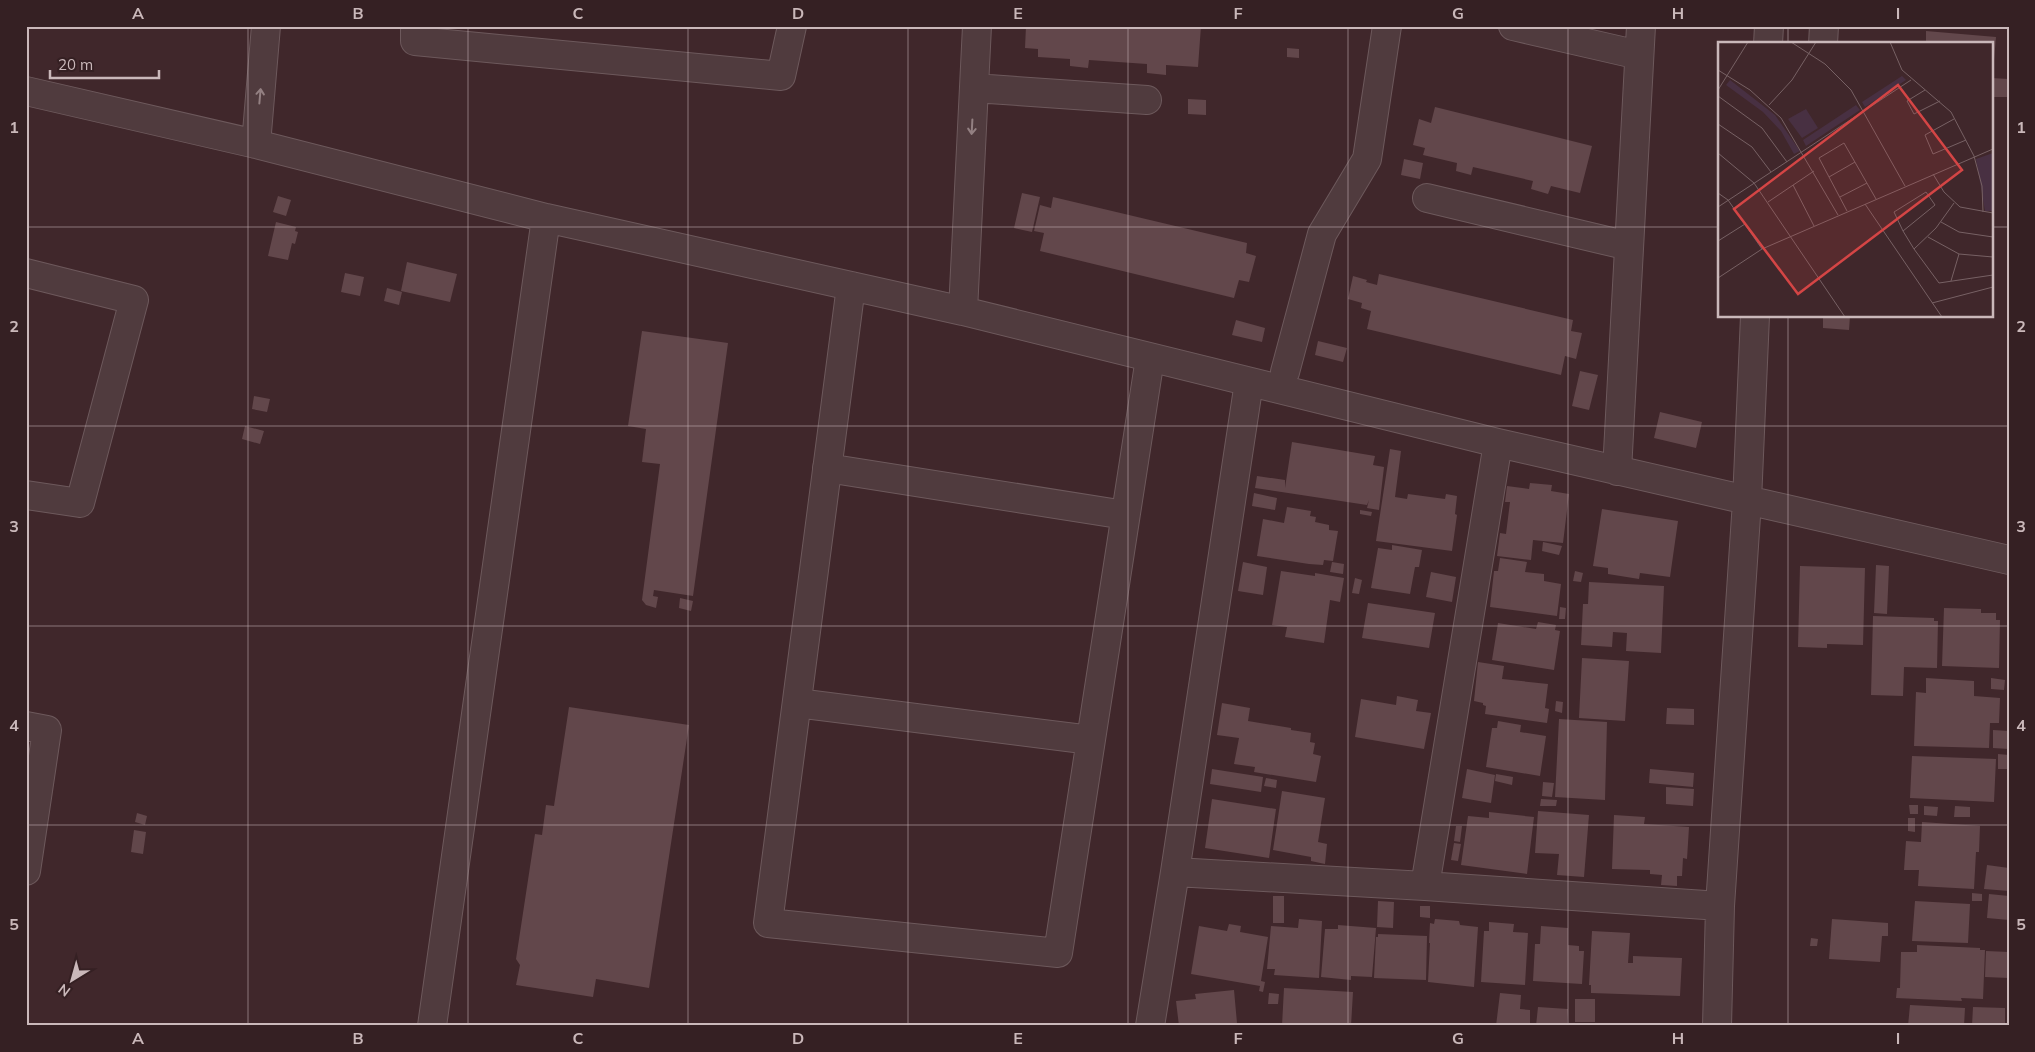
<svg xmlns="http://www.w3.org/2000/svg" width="2035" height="1052" font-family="Mulish,sans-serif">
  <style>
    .building { fill: #62474b }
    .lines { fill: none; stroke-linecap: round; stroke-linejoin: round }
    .minor-casing { stroke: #6d595c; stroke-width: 30 }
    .minor { stroke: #503b3e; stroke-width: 28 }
    .oneway { stroke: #938082 }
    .grid { fill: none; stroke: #cab8ba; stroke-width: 1; stroke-opacity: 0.55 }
    .inset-road { fill: none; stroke: #776164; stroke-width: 1 }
    .view { fill: #d44545; fill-opacity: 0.15; stroke: #d44545; stroke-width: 2.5 }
    .inset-edge { fill: none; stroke: #cab8ba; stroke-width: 2.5 }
    .neatline { fill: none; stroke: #cab8ba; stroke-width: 2 }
    .grid-label { font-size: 16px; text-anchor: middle; font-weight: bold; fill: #cab8ba }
  </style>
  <rect width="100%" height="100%" fill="#40272b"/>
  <path class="building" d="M1026,26H1201L1198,67L1166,65V75L1147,73V64L1089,60L1088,68L1070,66V59L1038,57V49L1025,48Z
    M1926,31L1996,37L1993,72H1991V44H1926Z
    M1287,48L1299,49V58L1287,57Z
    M1991,78L2009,79V97H1991Z
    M1188,99L1206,100V115L1188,114Z
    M1435,107L1592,146L1580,193L1551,186L1548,194L1531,189L1533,181L1473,167L1471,175L1456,171L1457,163L1423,155L1425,148L1413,145L1419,119L1431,123Z
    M1404,159L1423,163L1420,179L1401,175Z
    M1022,193L1040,197L1032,232L1014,228Z
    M278,196L291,200L286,216L273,212Z
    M1053,197L1247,243L1246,253L1256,256L1249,282L1239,280L1234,298L1040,251L1044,233L1034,231L1040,205L1051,208Z
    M276,222L296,227L295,231L298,232L295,244L292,243L288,260L268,256Z
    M407,262L457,274L450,302L401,291Z
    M345,273L364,277L360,296L341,292Z
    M1379,274L1573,320L1571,331L1582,333L1576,359L1565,356L1561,375L1367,329L1371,311L1361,308L1362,303L1348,299L1353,276L1367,280L1366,282L1377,285Z
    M387,288L402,292L399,305L384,301Z
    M1823,316H1850L1849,330L1823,328Z
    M1236,320L1265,328L1262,342L1232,335Z
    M642,331L728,343L693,596L654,590L653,596L658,597L656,608L646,605L642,600L660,464L642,462L646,429L628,426Z
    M1318,341L1347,348L1343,362L1315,355Z
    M1580,371L1598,375L1589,410L1572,406Z
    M254,396L270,399L267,412L252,409Z
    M1660,412L1702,422L1696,448L1654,438Z
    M245,426L264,431L260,444L242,439Z
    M1292,442L1375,456L1373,465L1384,467L1379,510L1367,508L1369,500L1367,505L1255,488L1257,476L1285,480V488Z
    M1390,449L1401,451L1395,497L1407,499L1408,494L1445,499L1446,494L1457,496L1455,514L1457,515L1452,551L1376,541Z
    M1530,483L1552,485L1551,491L1569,494L1563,543L1533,540L1531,560L1497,556L1500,533L1506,534L1510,502H1505L1507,486L1529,489Z
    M1254,493L1277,498L1275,510L1252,506Z
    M1287,507L1311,511L1310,516L1316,517L1315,522L1329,525V530L1338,531L1333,561L1324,560L1323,565L1309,564L1257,556L1263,519L1284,523Z
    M1602,509L1678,521L1670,577L1640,573L1639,579L1608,574V568L1593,566Z
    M1360,510L1372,512L1371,516L1360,514Z
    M1543,542L1562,546L1559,555L1542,551Z
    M1392,545L1422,550L1419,567H1415L1410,594L1371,588L1378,548L1392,550Z
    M1500,558L1527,562L1525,572L1544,574V581L1561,584L1557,616L1490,607L1494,571H1498Z
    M1243,562L1267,567L1263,595L1238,591Z
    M1332,562L1344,564L1343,574L1330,572Z
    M1876,565L1889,566L1887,614L1874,613Z
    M1800,566L1865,568L1863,645L1827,644V648L1798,647Z
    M1281,571L1315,576V573L1344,578L1340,602L1330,600L1324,643L1285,637L1287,627L1272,625Z
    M1575,571L1583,573L1581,582L1573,581Z
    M1431,572L1456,577L1452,602L1426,597Z
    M1355,578L1362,580L1359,594L1352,593Z
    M1589,582L1664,586L1661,653L1626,651L1627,633L1613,632L1612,647L1581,645L1583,604H1588Z
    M680,598L693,601L691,611L679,608Z
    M1368,603L1435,613L1429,648L1362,638Z
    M1560,607L1566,608L1565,619H1559Z
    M1944,608L1981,609V613H1996V620H2000L1999,668L1942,666Z
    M1873,616L1934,618V621H1938L1937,668L1904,667L1903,696L1871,695Z
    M1538,622L1556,625L1555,630L1560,631L1554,670L1492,660L1498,623L1536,629Z
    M1582,658L1629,661L1625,721L1579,718Z
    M1478,662L1504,666L1502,679L1548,684L1545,708L1549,709L1547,723L1485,714L1486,706L1483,705V703L1474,701Z
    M1926,678L1974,681V696L2000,698L1999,723H1990L1989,748L1914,746L1916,692L1926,693Z
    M1991,678L2005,680L2004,690L1991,689Z
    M1397,696L1418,700L1416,711L1431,713L1424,749L1355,737L1361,699L1396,705Z
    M1556,701L1563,702L1562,713L1555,711Z
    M1222,703L1250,708L1248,721L1291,728V730L1311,733L1310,742L1315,743L1313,754L1321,756L1316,782L1254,772L1255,767L1234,764L1239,738L1217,735Z
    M569,707L689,725L649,988L596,979L593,997L516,985L520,965L516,959L535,834L542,835L546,805L554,806Z
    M1667,708L1694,709V725L1666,724Z
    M1559,719L1607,722L1605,800L1555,797Z
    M1498,721L1521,725L1520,732L1546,736L1540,776L1486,767L1492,728H1497Z
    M1993,730L2009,731V749L1993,748Z
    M1998,754L2009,755V769H1998Z
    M1912,756L1996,759L1994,802L1910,798Z
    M1212,769L1263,777L1261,792L1210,784Z
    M1467,769L1495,775L1491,803L1462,798Z
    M1650,769L1694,773L1693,787L1649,783Z
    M1496,774L1513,777L1512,785L1495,781Z
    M1266,778L1277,780L1276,788L1264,786Z
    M1543,782L1554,783L1552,797L1542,796Z
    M1666,787L1694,789L1693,806L1666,804Z
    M1282,791L1325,798L1318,842L1327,844L1325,864L1311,861V857L1273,850Z
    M1212,799L1276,809L1269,858L1205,848Z
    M1541,799L1557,800L1556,806H1540Z
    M1909,805H1918V814H1910Z
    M1924,806L1938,807L1937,816L1924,815Z
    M1955,806L1970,807V817H1954Z
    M1538,811L1589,815L1584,877L1557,875L1559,854L1535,853Z
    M1489,812L1534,817L1527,874L1461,865L1468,816L1489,818Z
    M137,813L147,816L145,825L135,822Z
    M1614,815L1645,817L1644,824L1689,827L1687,859L1683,858L1682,876H1677V886L1661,885L1662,875L1650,874V870L1612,869Z
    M1908,818H1915V832L1908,831Z
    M1922,822L1980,826L1979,852H1976L1974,889L1918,886L1919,870H1904L1906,841L1921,842Z
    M1456,826H1462L1460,842L1454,841Z
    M134,830L146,832L143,854L131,852Z
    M1454,843L1461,844L1458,861L1451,860Z
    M1987,865L2009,868V891L1984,889Z
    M1972,893L1982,894V901H1972Z
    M1989,894L2009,896V920L1987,918Z
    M1273,896H1284V923H1273Z
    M1378,901L1394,902L1393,928L1377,927Z
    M1915,901L1970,904L1968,943L1912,941Z
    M1420,906H1430V918L1420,917Z
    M1299,919L1322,921L1319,978L1274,975L1275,969H1267L1271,926L1298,928Z
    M1435,919L1459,921L1460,925L1478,927L1474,987L1428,982L1430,943H1429L1430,923L1434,924Z
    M1832,919L1888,923V936H1882L1880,962L1829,959Z
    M1489,922L1514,924L1513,932L1528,933L1525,985L1481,982L1484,931H1489Z
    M1229,924L1241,926L1240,932L1268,937L1261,981L1265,982L1263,992L1259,991L1260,986L1191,974L1199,926L1227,931Z
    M1338,925L1376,928L1372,977L1351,976V980L1321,977L1325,929H1338Z
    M1541,926L1568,928V945L1579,946V951H1584L1582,984L1533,981L1535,944H1540Z
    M1592,931L1630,933L1628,963H1633V956L1682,958L1680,996L1591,993V985H1589Z
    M1378,934L1427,936L1426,980L1374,978L1376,937H1378Z
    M1811,938L1818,939L1817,946H1810Z
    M1917,945L1980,948V950H1985L1983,999L1961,998L1962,1001L1896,998L1897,988H1900L1901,952H1917Z
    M1986,951L2009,952V978L1985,977Z
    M1284,988L1353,992L1351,1026H1282Z
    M1234,990L1237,1023L1230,1024V1026H1179L1176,1001L1196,999L1195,994Z
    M1269,993L1279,994L1278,1004H1268Z
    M1500,993L1521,995L1520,1009L1530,1010V1026H1496Z
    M1575,999H1595V1022H1575Z
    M1910,1005L1965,1008L1964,1026H1908Z
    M1538,1007L1568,1009L1567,1026H1536Z
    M1973,1007L2005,1008V1026H1972Z"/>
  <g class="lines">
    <g class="minor-casing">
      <path id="minor" d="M415,26V41L781,76L792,26
        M1513,26L1639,55
        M1768,44L1769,26
        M1823,44L1824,26
        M974,88L1147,100
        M26,91L256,144L546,218L963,311L1498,443L2009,560
        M256,144L266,26
        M1427,198L1629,246
        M26,273L134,300L80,503L26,495
        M851,286L768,923L1058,953L1150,358
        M963,311L977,26
        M1285,372L1322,234L1367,159L1387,26
        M827,468L1125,515
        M1617,471L1641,26
        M797,703L1091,740
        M26,726L47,730L26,871
        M1175,872L1425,886L1720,906
        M1425,886L1498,443
        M432,1026L546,218
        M1150,1026L1175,872L1249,382
        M1717,1026L1720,906L1747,501L1755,316"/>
    </g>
    <use href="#minor" class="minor"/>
  </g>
  <defs><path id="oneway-shaft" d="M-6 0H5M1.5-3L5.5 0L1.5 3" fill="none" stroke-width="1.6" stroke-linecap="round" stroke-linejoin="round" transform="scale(1.25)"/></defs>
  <g class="oneway">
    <use href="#oneway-shaft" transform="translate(260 96) rotate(-85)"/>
    <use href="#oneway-shaft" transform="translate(972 127) rotate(93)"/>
  </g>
  <path class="grid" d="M248,26V1026M468,26V1026M688,26V1026M908,26V1026M1128,26V1026M1348,26V1026M1568,26V1026M1788,26V44M26,227H1719M1991,227H2009M1788,316V1026M26,426H2009M26,626H2009M26,825H2009"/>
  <g transform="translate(1718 42)">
    <rect width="275" height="275" fill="#40272b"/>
    <path d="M184,34L188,38L147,65L144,60ZM12,38L57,73L82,109L76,112L63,89L45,70L8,43ZM138,63L142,68L88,104L85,98ZM88,67L100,86L84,96L70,77ZM275,111V169H267L258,117Z" fill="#483042"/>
    <path class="inset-road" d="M73,0L107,22L133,48L187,144M172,0L184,28L233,70L256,114L264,144L265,170M0,28L32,48L63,76L120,173M0,48L30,0M207,48L189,59L196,72L222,59M0,54L44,86L69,120M51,63L74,38L98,0M236,77L207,93L215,112L248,98M0,82L34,105L53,130M0,111L36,141L127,275M215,132L226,150L242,165L275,171M111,135L137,120M75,143L96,184M0,151L10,158L44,207M122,155L149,141M50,160L96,129M147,162L224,275M0,165L193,38M129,169L101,116L126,101L158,157M223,180L241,190L275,195M185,189L217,163L208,150L176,170L185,189L196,207L218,186L236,161M210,195L241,212L275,215M0,199L27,182M196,207L221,241L275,233M0,236L44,207L275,107M233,239L241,212M214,261L275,245"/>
    <path class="view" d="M180,43L244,128L80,252L16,167Z"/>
    <rect width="275" height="275" class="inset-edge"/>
  </g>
  <rect width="2035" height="1052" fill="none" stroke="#352023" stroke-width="55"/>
  <g transform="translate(72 980) rotate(217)" stroke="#352023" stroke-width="4" paint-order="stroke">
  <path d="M0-4L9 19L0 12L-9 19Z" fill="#cab8ba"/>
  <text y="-8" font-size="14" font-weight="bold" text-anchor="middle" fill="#cab8ba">N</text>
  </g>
  <path d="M50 70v8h109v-8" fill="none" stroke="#cab8ba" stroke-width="2.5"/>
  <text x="58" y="70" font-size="15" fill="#cab8ba" stroke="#352023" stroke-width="4" paint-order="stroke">20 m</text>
  <rect x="28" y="28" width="1980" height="996" class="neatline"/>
  <g class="grid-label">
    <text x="138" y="19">A</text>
    <text x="358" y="19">B</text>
    <text x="578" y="19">C</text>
    <text x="798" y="19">D</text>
    <text x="1018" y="19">E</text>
    <text x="1238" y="19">F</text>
    <text x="1458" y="19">G</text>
    <text x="1678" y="19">H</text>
    <text x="1898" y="19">I</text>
    <text x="14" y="133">1</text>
    <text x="2021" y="133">1</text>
    <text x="14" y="332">2</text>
    <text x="2021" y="332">2</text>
    <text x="14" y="532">3</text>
    <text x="2021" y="532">3</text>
    <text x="14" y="731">4</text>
    <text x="2021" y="731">4</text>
    <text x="14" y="930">5</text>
    <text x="2021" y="930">5</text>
    <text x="138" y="1044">A</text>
    <text x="358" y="1044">B</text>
    <text x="578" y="1044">C</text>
    <text x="798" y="1044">D</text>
    <text x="1018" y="1044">E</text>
    <text x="1238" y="1044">F</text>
    <text x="1458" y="1044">G</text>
    <text x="1678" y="1044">H</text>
    <text x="1898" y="1044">I</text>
  </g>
</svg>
